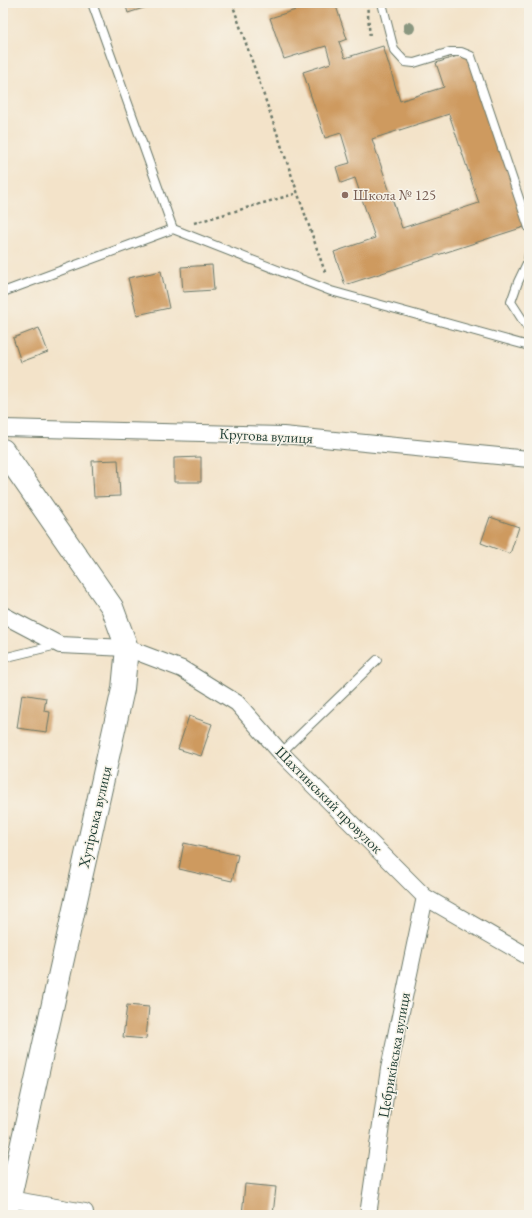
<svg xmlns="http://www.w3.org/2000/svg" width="532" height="1218" font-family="'EB Garamond',serif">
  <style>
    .building { fill: #ce9a5f; fill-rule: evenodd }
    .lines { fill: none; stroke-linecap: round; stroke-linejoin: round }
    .service-casing { stroke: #697768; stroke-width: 10 }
    .minor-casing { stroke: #697768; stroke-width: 18 }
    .secondary-casing { stroke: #697768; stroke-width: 24 }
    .path { stroke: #697768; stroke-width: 2.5; stroke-dasharray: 3 3; stroke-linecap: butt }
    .service { stroke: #fff; stroke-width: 8 }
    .minor { stroke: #fff; stroke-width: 16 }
    .secondary { stroke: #fff; stroke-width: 22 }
    .tree { fill: #8a9780 }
    .education-dot { fill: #8d6e63; stroke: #f7f3e8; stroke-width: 1.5 }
    .labels { text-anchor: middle; stroke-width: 3; stroke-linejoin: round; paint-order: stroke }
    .education-label { font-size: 15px; fill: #785e54; stroke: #f7f3e8; text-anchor: start }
    .street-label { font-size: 15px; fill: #1f3d34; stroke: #f7f3e8 }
  </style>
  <rect width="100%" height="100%" fill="#f7f3e8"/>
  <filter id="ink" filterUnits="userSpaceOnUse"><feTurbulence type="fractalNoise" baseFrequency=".025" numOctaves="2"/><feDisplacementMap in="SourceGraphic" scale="8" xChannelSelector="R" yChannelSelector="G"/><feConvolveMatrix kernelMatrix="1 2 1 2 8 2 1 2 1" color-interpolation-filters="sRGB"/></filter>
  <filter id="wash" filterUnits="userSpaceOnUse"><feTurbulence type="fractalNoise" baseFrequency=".012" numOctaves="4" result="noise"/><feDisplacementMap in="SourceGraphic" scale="16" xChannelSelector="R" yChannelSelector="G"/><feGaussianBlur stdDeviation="0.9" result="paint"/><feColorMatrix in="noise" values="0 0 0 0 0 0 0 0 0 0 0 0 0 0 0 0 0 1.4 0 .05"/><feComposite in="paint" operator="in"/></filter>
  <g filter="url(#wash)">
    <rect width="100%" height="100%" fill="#f3e3c9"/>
    <g id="blocks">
      <path class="building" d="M125,3H159L128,13Z
        M318,3H335L347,39L339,42L345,58L383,46L400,101L444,87L436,63L470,52L527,226L345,285L334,252L375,238L355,178L341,183L336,167L350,163L341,133L325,138L303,72L331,63L326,46L284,59L270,18ZM449,114L479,203L402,228L372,139Z
        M212,265L214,290L183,292L181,267Z
        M161,271L169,308L137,315L128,278Z
        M39,328L48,352L21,362L13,338Z
        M201,457V482H174V458Z
        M118,460L120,496L94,497L92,461Z
        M490,517L519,527L510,554L481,543Z
        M22,694L46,698L44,711L50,712L47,732L17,728Z
        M189,716L212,724L201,756L178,749Z
        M184,843L238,855L232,881L179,869Z
        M127,1005L149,1007L146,1039L123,1037Z
        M245,1184L276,1187L273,1215H242Z"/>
    </g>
  </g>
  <g filter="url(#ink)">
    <use href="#blocks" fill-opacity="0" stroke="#697768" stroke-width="1"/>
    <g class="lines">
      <g class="service-casing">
        <path id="service" d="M92,3L173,229
          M382,3L394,50L405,62L414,63L450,52H461L471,56L529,228
          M529,253L528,261L518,282L511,302L529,330
          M3,292L173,229L331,291L529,346
          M3,658L57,645
          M281,753L377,660"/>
      </g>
      <g class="minor-casing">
        <path id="minor" d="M3,428L283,435L529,459
          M3,615L60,645L127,648L182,669L237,703L281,753L425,897L529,957
          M3,1193L9,1199L85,1212V1215
          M368,1215L389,1069L425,897"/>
      </g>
      <g class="secondary-casing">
        <path id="secondary" d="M3,450L112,607L127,648L123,689L6,1215"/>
      </g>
      <path class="path" d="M232,3L326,275
        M367,3L370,38
        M194,223L298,193"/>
      <use href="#service" class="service"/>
      <use href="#minor" class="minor"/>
      <use href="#secondary" class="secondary"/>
    </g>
    <circle class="tree" cx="409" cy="28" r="6"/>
  </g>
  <circle class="education-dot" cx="345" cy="195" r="4"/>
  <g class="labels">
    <g class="education-label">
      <text x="353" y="200">Школа № 125</text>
    </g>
    <g class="street-label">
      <text transform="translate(266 436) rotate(3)" y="5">Кругова вулиця</text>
      <text transform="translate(329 800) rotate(45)" y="5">Шахтинський провулок</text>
      <text transform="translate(95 817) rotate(-77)" y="5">Хутірська вулиця</text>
      <text transform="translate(394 1055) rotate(-80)" y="5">Цебриківська вулиця</text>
    </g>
  </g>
  <rect width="532" height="1218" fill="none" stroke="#f7f3e8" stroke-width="16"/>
</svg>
